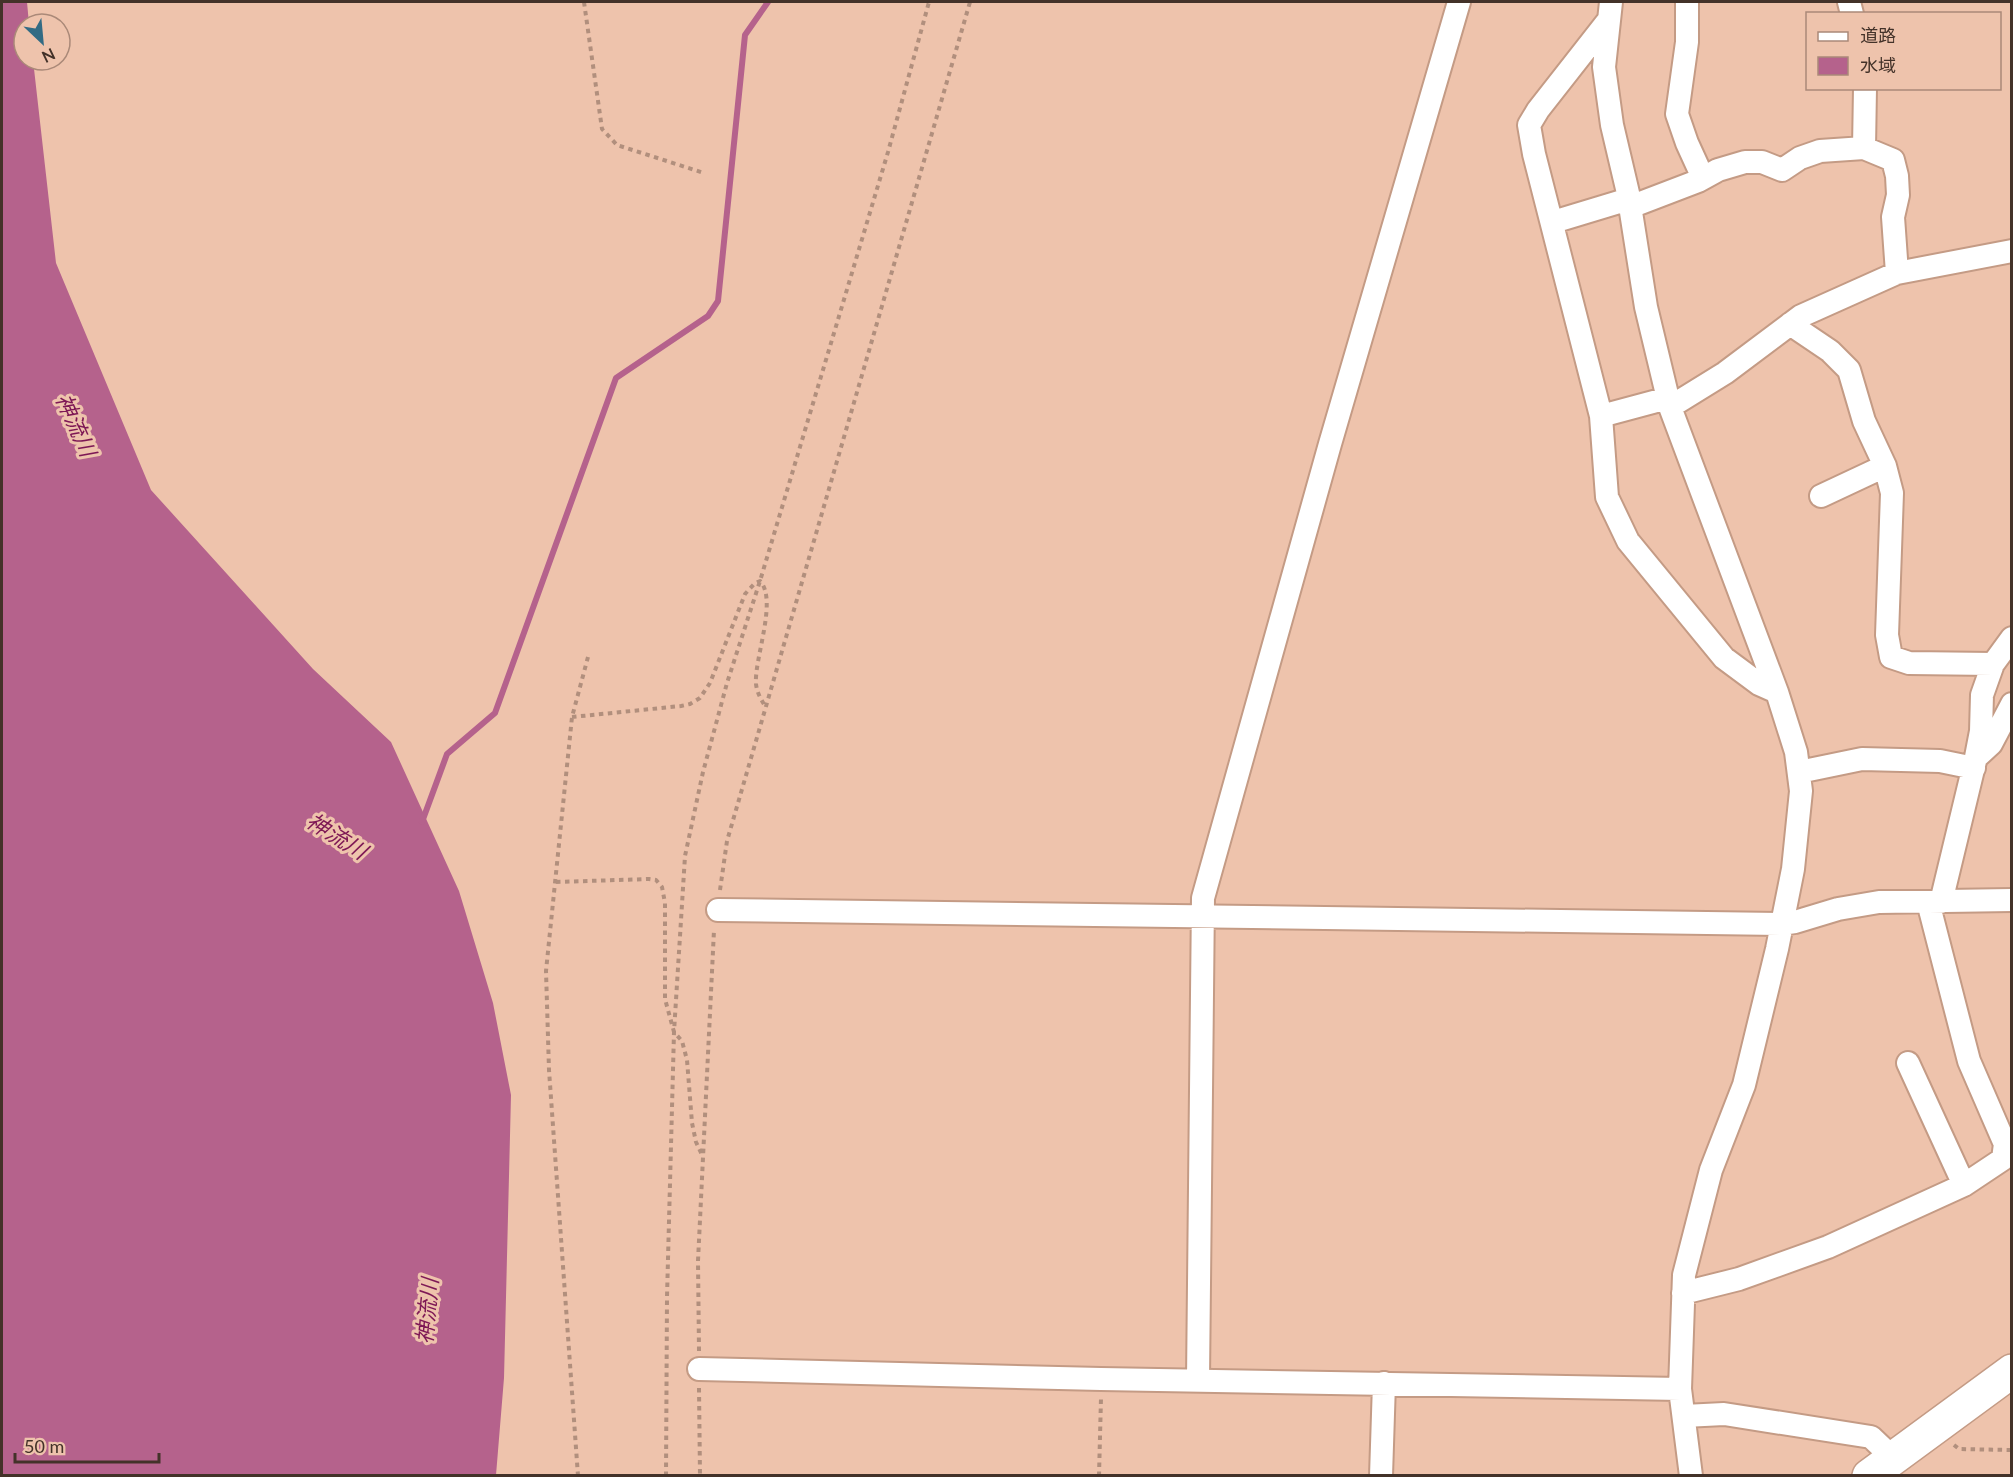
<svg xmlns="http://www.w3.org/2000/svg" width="2013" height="1477" font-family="Lato,'Noto Sans JP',sans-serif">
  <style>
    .water { fill: #b5628c }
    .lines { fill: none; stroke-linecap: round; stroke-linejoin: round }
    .stream { stroke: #b5628c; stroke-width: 6 }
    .minor-casing { stroke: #c49b85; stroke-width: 26 }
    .highway-casing { stroke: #c49b85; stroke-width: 36 }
    .path { stroke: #b18f7d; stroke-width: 4; stroke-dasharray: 4.5 4.5; stroke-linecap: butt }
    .minor { stroke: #fff; stroke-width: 22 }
    .highway { stroke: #fff; stroke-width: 33 }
    .labels { text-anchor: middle; stroke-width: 6; stroke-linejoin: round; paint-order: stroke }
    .water-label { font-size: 22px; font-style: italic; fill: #7e1855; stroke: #eec3ac }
  </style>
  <rect width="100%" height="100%" fill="#eec3ac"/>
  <path class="water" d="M2,2H27L29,24H24V60H33L56,263L151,490L313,669L391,742L459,891L493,1003L511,1095L504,1378L496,1475H2Z"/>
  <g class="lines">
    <path class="stream" d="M422,822L447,754L495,713L616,378L708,316L718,301L745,35L768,2"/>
    <g class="minor-casing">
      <path id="minor" d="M1611,2L1604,67L1612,125L1628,193L1646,307L1670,407L1777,692L1796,752L1801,791L1793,869L1777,949L1744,1085L1711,1170L1684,1275L1680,1389L1691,1476
        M1687,2V42L1677,114L1687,143L1703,178
        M1849,2L1852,14
        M1607,22L1538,110L1529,125L1534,154L1601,416L1607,497L1628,541L1724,658L1759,684L1777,692
        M1864,148L1865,88
        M1630,207L1698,181L1718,170L1745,162H1762L1782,170L1800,158L1820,151L1864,148L1893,160L1897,176L1898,195L1893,217L1897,273
        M1553,222L1629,199
        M1790,324L1830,351L1849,370L1864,421L1885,466L1892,493L1887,635L1891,657L1909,663L1993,664
        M1670,407L1725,373L1801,316L1897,273L2012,251
        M1601,416L1668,398
        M1821,496L1885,466
        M1979,755L1991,744L2012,704
        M1799,772L1862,759L1940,761L1974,768
        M1941,902L1976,757L1981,731L1982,695L1993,664L2012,638
        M718,910L1781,924L1795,922L1838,909L1879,902L2012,900
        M1908,1063L1964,1185
        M1683,1293L1739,1279L1828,1247L1964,1185L2003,1159L2005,1144L1969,1061L1928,902
        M699,1369L1101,1379L1680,1389
        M1198,1380L1203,898L1330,444L1459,2
        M1684,1416L1724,1414L1871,1437L1892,1457
        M1381,1476L1384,1383"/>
    </g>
    <g class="highway-casing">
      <path id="highway" d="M1869,1476L2012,1371"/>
    </g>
    <path class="path" d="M584,2L602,129L617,145L704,173
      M572,717L681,706L690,704L700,698L710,683L745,594L755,583L760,581C778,600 754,659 756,684C757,693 761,699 765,706
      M556,882L649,879L656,880L662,887L665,903V999L674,1032L682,1041L687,1060L692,1123L696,1142L703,1157
      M720,890L727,841L970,2
      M699,1351L698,1261L714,930
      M699,1388L700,1476
      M1954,1445L1959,1449L2012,1450
      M578,1476L549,1070L546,971L572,717L588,657
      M666,1476L667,1297L674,1032L685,856L703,772L727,683L760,581L888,152L929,2
      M1099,1476L1101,1398"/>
    <use href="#minor" class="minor"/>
    <use href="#highway" class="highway"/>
  </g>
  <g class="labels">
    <g class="water-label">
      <text transform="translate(76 425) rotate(66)" y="8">神流川</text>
      <text transform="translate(337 836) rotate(32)" y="8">神流川</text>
      <text transform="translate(427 1311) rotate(-85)" y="8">神流川</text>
    </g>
  </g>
  <rect width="2013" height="1477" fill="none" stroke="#433229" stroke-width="6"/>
  <rect x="1806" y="12" width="195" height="78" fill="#eec3ac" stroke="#aa8978" stroke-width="1.5"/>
  <rect x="1818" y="32" width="30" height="9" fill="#ffffff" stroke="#aa8978" stroke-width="1.5"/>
  <text x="1860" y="42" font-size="18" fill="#433229">道路</text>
  <rect x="1818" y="57" width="30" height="18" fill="#b5628c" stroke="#aa8978" stroke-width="1.5"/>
  <text x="1860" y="72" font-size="18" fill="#433229">水域</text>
  <g transform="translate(42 42) rotate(154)"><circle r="28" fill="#eec3ac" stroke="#aa8978" stroke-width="1.5"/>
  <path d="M0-4.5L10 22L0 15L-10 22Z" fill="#326b84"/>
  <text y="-9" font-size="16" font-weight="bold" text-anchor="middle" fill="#433229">N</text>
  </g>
  <path d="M15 1453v9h144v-9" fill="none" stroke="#433229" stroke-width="3"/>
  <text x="24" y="1453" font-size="18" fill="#433229" stroke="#eec3ac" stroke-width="4.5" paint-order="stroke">50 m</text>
</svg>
